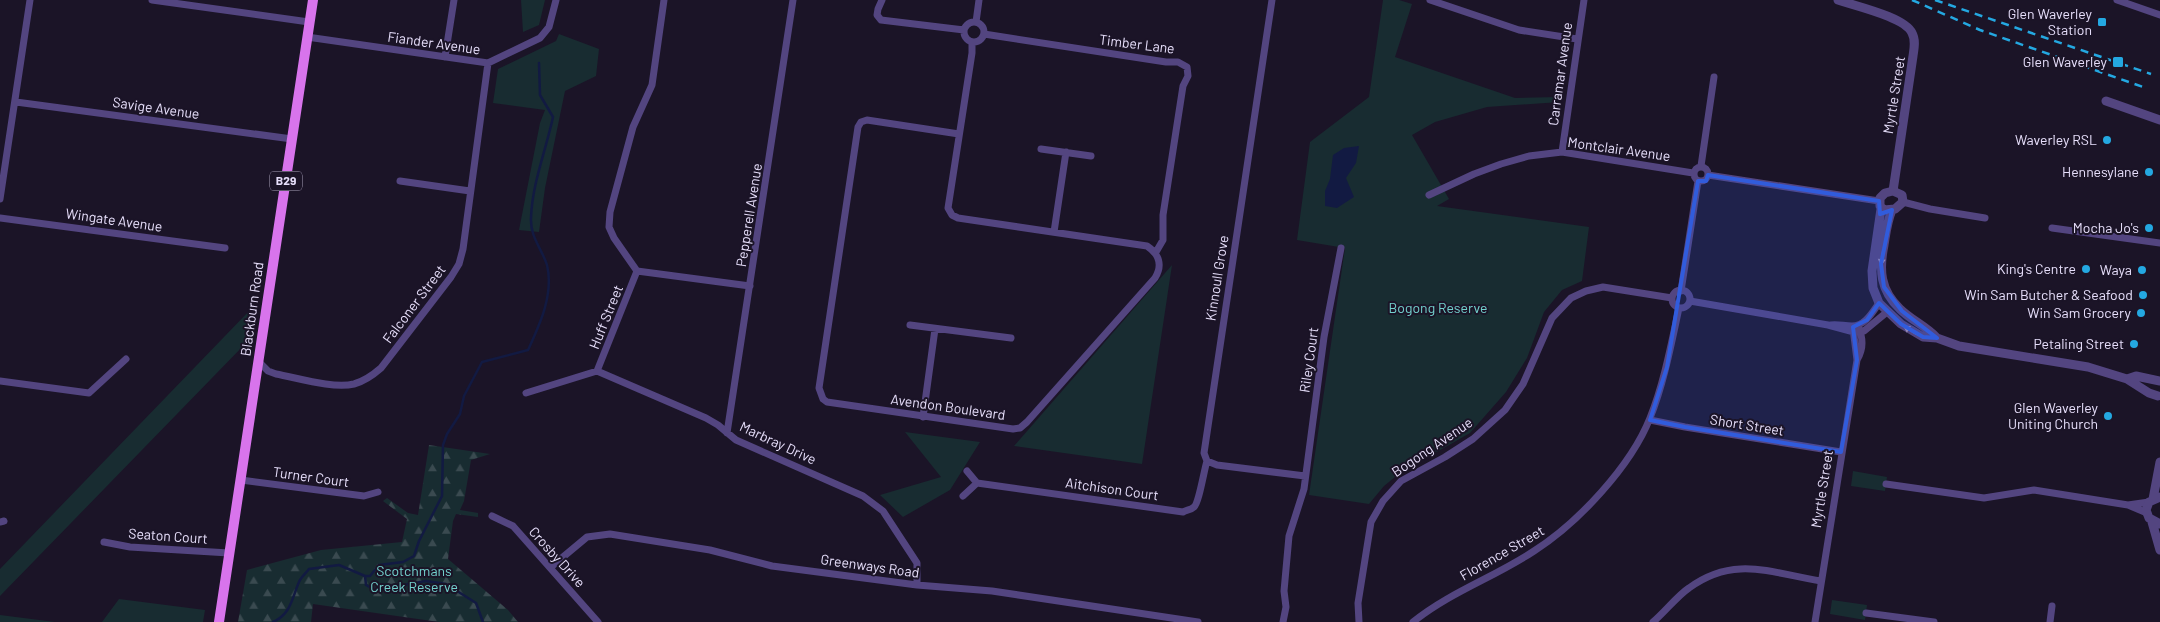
<svg xmlns="http://www.w3.org/2000/svg" width="2160" height="622" font-family="Barlow,sans-serif">
  <style>
    .forest { fill: url(#forest-firs) }
    .park { fill: #182c31 }
    .water { fill: #121a42 }
    .lines { fill: none; stroke-linecap: round; stroke-linejoin: round }
    .stream { stroke: #121a42; stroke-width: 2.5 }
    .minor { stroke: #534580; stroke-width: 7 }
    .tertiary { stroke: #534580; stroke-width: 9 }
    .primary { stroke: #d874ec; stroke-width: 10 }
    .rail { stroke: #24a8e1; stroke-width: 2.5; stroke-dasharray: 8 6; stroke-linecap: butt }
    .oneway { fill: #968ab7 }
    .marked { fill: #315cdc; fill-opacity: 0.2; stroke: #315cdc; stroke-width: 4; stroke-linejoin: round }
    .poi-dot { fill: #24a8e1; stroke: #1b1427; stroke-width: 2 }
    .labels { text-anchor: middle; stroke-width: 4; stroke-linejoin: round; paint-order: stroke }
    .shield { fill: #1b1427; stroke: #aaa2bb; stroke-width: 1 }
    .shield-label { font-size: 12px; font-weight: bold; fill: #e7dffb }
    .poi-label { font-size: 14px; fill: #e7dffb; stroke: #1b1427; text-anchor: end }
    .street-label { font-size: 14px; fill: #e7dffb; stroke: #1b1427 }
    .park-label { font-size: 14px; fill: #73d2ce; stroke: #1b1427 }
  </style>
  <defs>
    <pattern id="forest-firs" width="22" height="20" patternUnits="userSpaceOnUse" patternTransform="scale(1.25)"><rect width="22" height="20" fill="#182c31"/><path d="M5 1l3.5 6h-7zM16 11l3.5 6h-7z" fill="#3a4a50"/></pattern>
  </defs>
  <rect width="100%" height="100%" fill="#1b1427"/>
  <path class="forest" d="M429,445L490,454L471,460L464,501L460,510L478,513V517L456,514L453,521L448,559L508,610L518,622H439L313,604L311,622H238L247,570L321,550L402,542L407,519L383,501L387,498L408,513L418,515Z"/>
  <path class="park" d="M521,0H545L539,25L523,32Z
    M1383,0H1399L1412,4L1395,57L1515,98L1560,97V102L1487,107L1435,122L1412,135L1449,199L1437,206L1589,227L1582,281L1562,290L1544,312L1527,358L1506,392L1470,433L1400,473L1384,486L1369,504L1309,495L1345,248L1297,240L1310,142L1369,97Z
    M559,34L599,49L596,76L565,91L545,188L539,232L519,230L540,123L545,110L493,103L498,69L556,41Z
    M1172,265L1142,464L1014,446Z
    M252,308L247,342L0,596V569Z
    M905,432L980,442L950,490L903,517L880,495L941,477Z
    M1853,471L1887,477L1885,491L1851,486Z
    M119,599L205,610L203,622H102Z
    M1832,600L1867,605L1865,620L1830,614Z
    M0,615L55,622H0Z"/>
  <path class="water" d="M1359,146L1356,163L1346,178L1354,197L1337,208L1325,206V191L1330,179L1333,155L1344,148Z"/>
  <g class="lines">
    <path class="stream" d="M365,576L366,585L375,590L426,581L446,584L476,603L483,622
      M273,622C291,614 292,598 299,582C301,577 306,573 309,569L339,565L365,576H370L379,565L403,562L414,556L419,541L442,496L443,445L447,434L460,414L464,396L482,362L528,350C540,324 554,294 547,265C542,249 530,237 531,218C532,184 546,150 553,117L540,95L539,63"/>
    <path class="minor" d="M152,0L309,22
      M664,0L652,85L633,127L610,212L609,227L614,238L637,271L750,286
      M882,0L878,9L877,15L881,20L964,30
      M1272,0L1204,453L1207,461L1217,465L1305,476
      M1430,0L1519,30L1577,39
      M2117,0L2160,15
      M964 32a10 10 0 1 1 20 0a10 10 0 1 1-20 0Z
      M976,22L979,0
      M984,34L1166,62H1178L1187,67L1188,76L1183,86L1163,215V240L1156,252
      M307,37L488,63L540,38L549,27L556,0
      M445,57L454,0
      M16,102L292,139
      M959,134L867,120L861,122L858,127L819,388L823,399L827,402L1013,429L1020,428L1027,422L1155,278C1163,265 1159,254 1147,246L958,218L952,215L948,208L972,53V42
      M1041,149L1091,156
      M1562,152L1584,0
      M1701,166L1714,77
      M1694 174a7 7 0 1 1 14 0a7 7 0 1 1-14 0Z
      M1708,175L1879,201
      M400,181L470,191
      M1429,195L1474,174L1501,164L1529,156L1562,152L1693,173
      M0,199L30,0
      M1903,202L1930,209L1985,218
      M0,218L225,248
      M2052,228L2160,243
      M1054,232L1066,152
      M1672 299a9 9 0 1 1 18 0a9 9 0 1 1-18 0Z
      M1681,291L1698,181
      M1690,301L1828,325L1854,332L1864,331L1887,312
      M910,325L1011,338
      M1831,325C1838,324 1844,326 1852,326C1865,326 1872,313 1879,303
      M1853,328L1857,360
      M259,362L268,371L276,374C298,378 333,389 354,384C365,381 373,375 381,368L451,277L459,264L463,249L488,63
      M597,371L637,271
      M0,381L89,393L126,359
      M526,393L597,371L706,418L718,425L736,440L863,496L883,511L917,563V585
      M923,417L935,329
      M1650,420L1685,427L1841,452
      M727,433L793,0
      M241,480L364,496L378,492
      M977,483L1183,512C1186,510 1191,510 1194,507C1199,503 1204,470 1207,461
      M1886,484L1984,498L2034,490L2128,505L2147,513
      M963,496L977,483L967,471
      M2128,505L2149,502
      M492,516L513,526L598,622
      M0,522L4,521
      M104,542L130,547L229,553
      M551,567L587,537L610,534L710,550L772,566L917,585L992,591L1198,622
      M1866,613L1934,622
      M1283,622L1286,607L1284,591L1289,536L1304,489L1324,337L1341,248
      M1359,622L1358,603L1371,522L1383,501L1401,481L1445,457L1473,439L1505,410L1523,384L1552,318L1571,298L1586,291L1603,287L1672,298
      M1413,622C1450,592 1495,577 1534,551C1578,523 1631,466 1650,418C1664,383 1671,345 1679,308
      M1653,622C1665,612 1677,596 1689,588C1734,555 1771,573 1821,581
      M1815,622L1857,360C1864,348 1863,338 1858,325
      M2050,622L2052,606"/>
    <path class="tertiary" d="M1838,0C1855,6 1905,17 1912,33C1916,40 1914,49 1913,56L1893,191
      M2106,101L2160,120
      M1893,191L1902,195L1903,202L1895,209L1884,210L1880,206V198L1885,193Z
      M1881,209L1872,271L1873,288L1879,303L1901,324L1923,337L1937,338L1959,346L2088,367L2127,379L2149,393L2158,396
      M1892,210C1887,222 1886,233 1884,245C1879,270 1880,290 1900,309C1911,320 1926,326 1937,338
      M2127,379L2136,376L2160,381
      M2160,497L2149,502L2146,510L2149,518L2160,524
      M2153,499L2160,462
      M2152,522L2160,550"/>
    <path class="primary" d="M219,622L313,0"/>
    <path class="rail" d="M1912,0L1980,30L2146,88
      M1935,0L2151,74"/>
  </g>
  <defs><path id="oneway-solid" d="M-6-.8H1V-3.2L6.5 0L1 3.2V.8H-6Z" transform="scale(1.25)"/></defs>
  <g class="oneway">
    <use href="#oneway-solid" transform="translate(1882 258) rotate(98)"/>
    <use href="#oneway-solid" transform="translate(1910 330) rotate(-149)"/>
  </g>
  <path class="marked" d="M1708,175L1879,201L1880,214L1892,210L1881,264L1884,287L1902,311L1937,338L1923,337L1901,324L1879,303L1867,320L1853,327L1857,360L1841,452L1685,427L1650,420L1667,367L1698,181H1706Z"/>
  <g class="poi-dot">
    <rect x="2097" y="17" width="10" height="10" rx="2.5"/>
    <rect x="2112" y="56" width="12" height="12" rx="2.5"/>
    <circle cx="2107" cy="140" r="5"/>
    <circle cx="2149" cy="172" r="5"/>
    <circle cx="2149" cy="228" r="5"/>
    <circle cx="2086" cy="269" r="5"/>
    <circle cx="2142" cy="270" r="5"/>
    <circle cx="2143" cy="295" r="5"/>
    <circle cx="2141" cy="313" r="5"/>
    <circle cx="2134" cy="344" r="5"/>
    <circle cx="2108" cy="416" r="5"/>
  </g>
  <g class="labels">
    <rect class="shield" x="270" y="171.5" width="32" height="19" rx="4"/>
    <g class="shield-label">
      <text x="286" y="185">B29</text>
    </g>
    <g class="poi-label">
      <text x="2092" y="19">Glen Waverley<tspan x="2092" dy="16">Station</tspan></text>
      <text x="2107" y="67">Glen Waverley</text>
      <text x="2097" y="145">Waverley RSL</text>
      <text x="2139" y="177">Hennesylane</text>
      <text x="2139" y="233">Mocha Jo's</text>
      <text x="2076" y="274">King's Centre</text>
      <text x="2132" y="275">Waya</text>
      <text x="2133" y="300">Win Sam Butcher &amp; Seafood</text>
      <text x="2131" y="318">Win Sam Grocery</text>
      <text x="2124" y="349">Petaling Street</text>
      <text x="2098" y="413">Glen Waverley<tspan x="2098" dy="16">Uniting Church</tspan></text>
    </g>
    <g class="street-label">
      <text transform="translate(434 43) rotate(8)" y="5">Fiander Avenue</text>
      <text transform="translate(1137 44) rotate(7)" y="5">Timber Lane</text>
      <text transform="translate(1560 74) rotate(-82)" y="5">Carramar Avenue</text>
      <text transform="translate(1894 95) rotate(-81)" y="5">Myrtle Street</text>
      <text transform="translate(156 108) rotate(8)" y="5">Savige Avenue</text>
      <text transform="translate(1619 149) rotate(8)" y="5">Montclair Avenue</text>
      <text transform="translate(749 215) rotate(-81)" y="5">Pepperell Avenue</text>
      <text transform="translate(114 220) rotate(8)" y="5">Wingate Avenue</text>
      <text transform="translate(1217 278) rotate(-81)" y="5">Kinnoull Grove</text>
      <text transform="translate(414 304) rotate(-53)" y="5">Falconer Street</text>
      <text transform="translate(252 309) rotate(-82)" y="5">Blackburn Road</text>
      <text transform="translate(606 317) rotate(-68)" y="5">Huff Street</text>
      <text transform="translate(1309 360) rotate(-82)" y="5">Riley Court</text>
      <text transform="translate(948 407) rotate(8)" y="5">Avendon Boulevard</text>
      <text transform="translate(1747 425) rotate(9)" y="5">Short Street</text>
      <text transform="translate(778 443) rotate(25)" y="5">Marbray Drive</text>
      <text transform="translate(1432 447) rotate(-34)" y="5">Bogong Avenue</text>
      <text transform="translate(311 477) rotate(8)" y="5">Turner Court</text>
      <text transform="translate(1112 489) rotate(8)" y="5">Aitchison Court</text>
      <text transform="translate(1822 489) rotate(-81)" y="5">Myrtle Street</text>
      <text transform="translate(168 536) rotate(4)" y="5">Seaton Court</text>
      <text transform="translate(1502 553) rotate(-30)" y="5">Florence Street</text>
      <text transform="translate(557 557) rotate(48)" y="5">Crosby Drive</text>
      <text transform="translate(870 566) rotate(8)" y="5">Greenways Road</text>
    </g>
    <g class="park-label">
      <text x="1438" y="313">Bogong Reserve</text>
      <text x="414" y="576">Scotchmans<tspan x="414" dy="16">Creek Reserve</tspan></text>
    </g>
  </g>
</svg>
